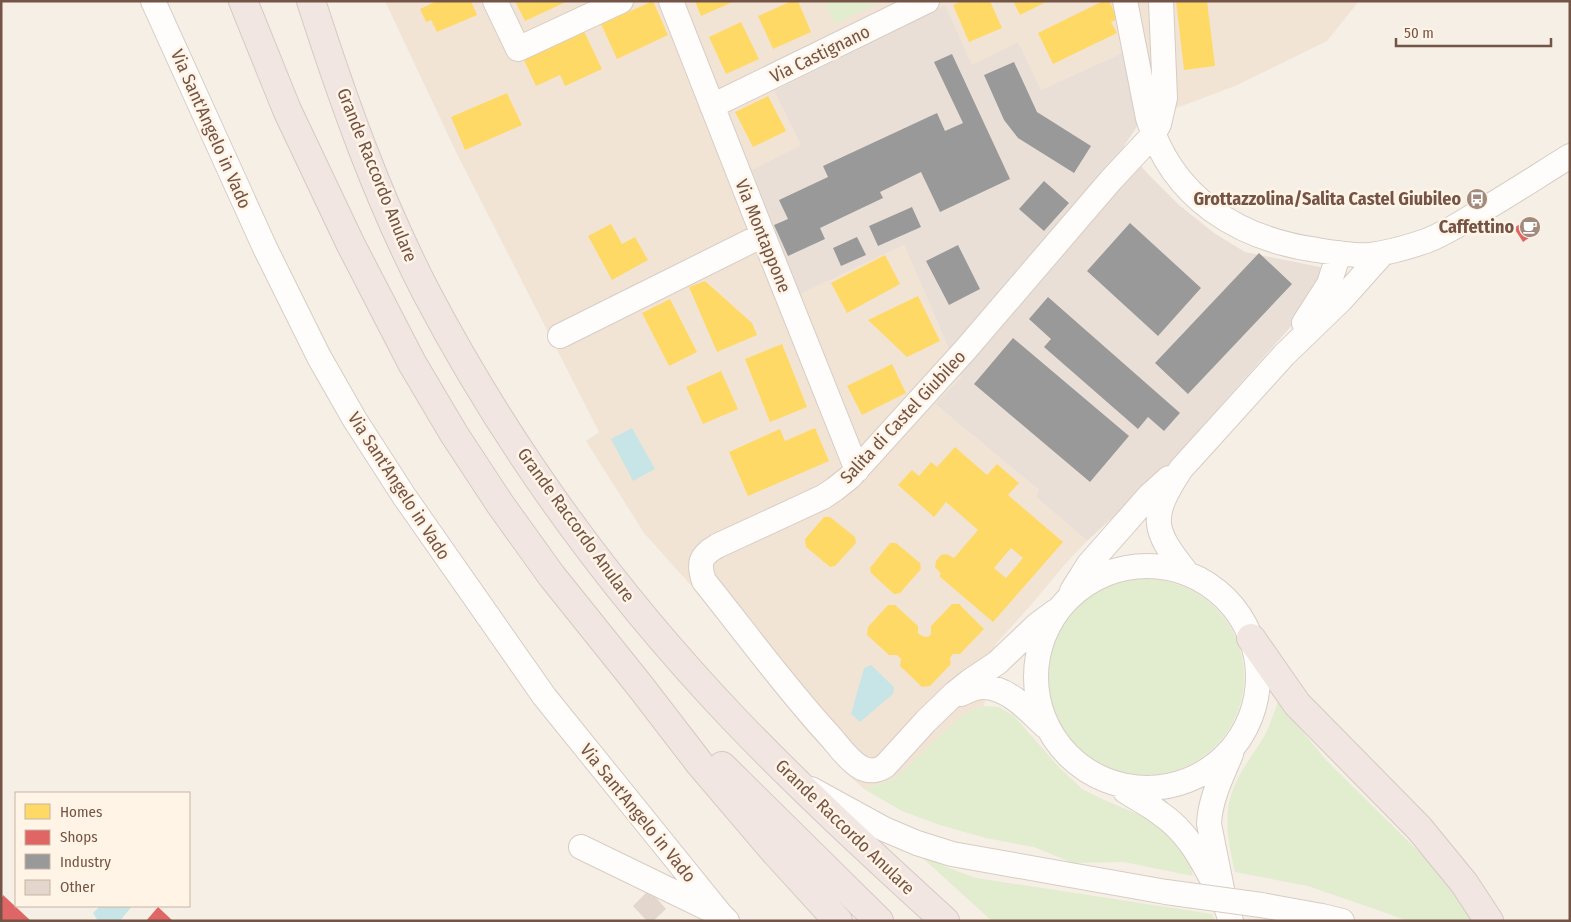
<svg xmlns="http://www.w3.org/2000/svg" width="1571" height="922" font-family="'Fira Sans Condensed',sans-serif">
  <style>
    .residential { fill: #f2e4d5 }
    .industrial { fill: #e9dfd7 }
    .green { fill: #e2eccf }
    .water { fill: #c7e5e6 }
    .homes { fill: #ffd966; fill-rule: evenodd }
    .shops { fill: #e06666 }
    .industry { fill: #999 }
    .building { fill: #e2d6cd }
    .lines { fill: none; stroke-linecap: round; stroke-linejoin: round }
    .minor-casing { stroke: #d7ccc4; stroke-width: 26 }
    .highway-casing { stroke: #d5cac3; stroke-width: 30 }
    .minor { stroke: #fefdfb; stroke-width: 24 }
    .highway { stroke: #f1e6e2; stroke-width: 28 }
    .minor-bridge-casing { stroke: #d7ccc4; stroke-width: 26; stroke-linecap: butt }
    .minor-bridge { stroke: #fefdfb; stroke-width: 24 }
    .labels { text-anchor: middle; stroke-width: 5; stroke-linejoin: round; paint-order: stroke }
    .street-label { font-size: 18px; fill: #745446; stroke: #fff4e6 }
    .poi-label { font-size: 18px; font-weight: bold; fill: #745446; stroke: #fff4e6; text-anchor: end }
  </style>
  <rect width="100%" height="100%" fill="#f6efe6"/>
  <path class="residential" d="M385,1H1118L1126,51L1041,90L972,65L801,145L799,294L904,245L961,377L935,404L1040,491L1036,497L1087,541L1066,563L1031,605L995,645L984,706L970,711L894,779L864,789L849,776L807,731L759,672L722,620L644,533L586,441L599,432L457,154Z
    M1135,1H1359L1327,41L1235,86L1155,116Z"/>
  <path class="industrial" d="M945,5L972,65L1018,42L1041,90L1126,51L1140,122L1124,146L1147,173L1179,205L1214,233L1245,252L1320,267L1321,279L1294,323L1162,472L1087,541L1036,497L1039,490L935,404L961,377L904,245L798,295L752,170L801,145L774,91Z"/>
  <path class="green" d="M824,1H882L835,24Z
    M1048 677a98 98 0 1 1 196 0a98 98 0 1 1-196 0Z
    M1278,702L1326,760L1436,869L1455,891L1475,921H1406L1392,915L1308,886L1235,872C1229,847 1223,817 1232,792C1239,771 1254,754 1265,735C1270,725 1274,713 1278,702Z
    M984,706L999,707L1014,716L1057,765L1082,789L1102,799L1142,816L1166,833L1188,856L1193,876L1124,862L1073,863L1034,847L986,838L940,825L902,811L864,789L894,779L957,720L970,711Z
    M915,851L946,867L976,878L1212,914L1215,921H992Z"/>
  <path class="water" d="M632,428L655,469L633,481L611,439Z
    M871,665L894,687L893,694L860,722L851,714L864,668Z
    M100,906H132L120,921H98L93,913Z"/>
  <path class="homes" d="M437,1H471L477,15L437,32L431,20L426,22L420,9Z
    M515,1H568L525,21Z
    M653,1L668,35L617,59L601,24Z
    M695,1H735L701,16Z
    M792,1H798L811,32L773,49L758,16Z
    M961,1H990L1002,28L969,42L953,5Z
    M1013,1H1048L1020,15Z
    M1103,1H1109L1118,19L1111,22L1117,33L1053,64L1038,33Z
    M1176,1H1207L1215,66L1184,70Z
    M741,22L759,59L726,74L709,37Z
    M583,29L602,69L565,86L560,75L536,86L522,56Z
    M507,93L522,125L465,150L451,117Z
    M768,96L786,131L753,147L735,112Z
    M611,224L622,244L635,237L648,260L612,280L588,236Z
    M885,255L900,284L847,313L831,283Z
    M705,281L752,323L757,335L717,352L689,287Z
    M918,296L940,341L907,357L868,320Z
    M670,299L697,352L669,366L642,313Z
    M782,344L807,407L770,422L745,359Z
    M892,364L906,393L862,415L847,386Z
    M721,371L738,409L703,424L686,387Z
    M815,428L829,461L748,496L729,452L780,429L785,441Z
    M955,447L987,475L997,464L1019,483L1008,495L1063,542L993,622L939,576L941,574L935,567L936,561L941,555L947,554L954,558L978,530L946,502L934,517L898,485L912,470L919,476L931,462L937,467ZM1011,548L1023,558L1006,578L994,568Z
    M824,517H830L855,537L856,543L835,566L830,567L806,547L805,539Z
    M890,543H896L920,563L921,569L900,593L894,594L871,573L870,568Z
    M952,604H959L984,629L960,654H953L950,658L951,664L930,686L922,687L900,666L901,659L897,655H889L867,635L868,627L888,605H895L918,626V633L922,636L928,637L931,634V626Z"/>
  <path class="shops" d="M1532,216L1541,230L1523,242L1514,228Z
    M3,895L31,921H1V900Z
    M158,907L173,921H146Z"/>
  <path class="industry" d="M952,54L1010,179L940,212L921,172L880,192L883,198L820,228L825,239L788,256L774,225L788,219L779,200L828,177L823,166L937,113L945,131L963,123L934,62Z
    M1014,62L1037,112L1091,146L1074,173L1018,138L1004,120L984,75Z
    M1044,181L1069,203L1044,231L1019,209Z
    M912,207L921,227L878,246L869,226Z
    M1130,223L1201,288L1158,336L1087,271Z
    M857,237L866,255L841,266L833,248Z
    M958,245L980,289L949,305L926,261Z
    M1259,253L1292,284L1188,394L1155,363Z
    M1048,297L1180,413L1164,431L1148,417L1138,429L1044,347L1051,339L1029,319Z
    M1013,338L1129,436L1090,482L974,384Z"/>
  <path class="building" d="M649,890L666,909L653,921H647L633,906Z"/>
  <g class="lines">
    <g class="minor-casing">
      <path id="minor" d="M153,1L265,248L319,357L355,420L404,496L544,696L721,915L727,921
        M495,1L518,49L621,1
        M671,1L763,235L857,470
        M1125,1L1148,118C1172,198 1238,239 1317,250C1335,253 1353,256 1370,255C1389,253 1408,247 1426,241C1444,234 1460,224 1476,214C1508,196 1539,175 1570,156
        M712,106L927,1
        M1304,323L1329,284L1339,253
        M560,336L763,235
        M1036 677a111 111 0 1 1 222 0a111 111 0 1 1-222 0Z
        M1187,573C1152,529 1149,518 1181,469L1284,355L1341,300L1383,253
        M1072,591L1089,564L1149,496L1169,478
        M1056,611L1037,625L997,663L970,681L955,693L926,721L885,766C878,771 868,772 860,767C848,760 838,745 829,735C784,686 745,632 704,581C698,563 700,556 717,546L823,497L835,489L850,477L966,349L1111,180L1153,135L1159,124L1165,98L1161,1
        M961,694C968,691 975,687 983,687C1008,687 1029,711 1045,726
        M811,789L884,829L917,843L952,854L1166,892
        M1125,791C1137,799 1150,805 1161,814C1186,831 1199,855 1213,881
        M581,847L715,912
        M1261,905L1322,916L1342,921
        M1231,921L1225,904L1209,824C1210,799 1222,776 1231,754"/>
    </g>
    <g class="highway-casing">
      <path id="highway" d="M243,1L287,110L350,243L412,363L454,434L500,504L551,575L640,686L700,764L775,852L838,921
        M311,1C343,100 378,199 426,292C508,448 614,593 735,720C802,790 873,855 945,921
        M1251,638L1297,704L1419,828L1464,883L1489,921
        M722,766L879,921"/>
    </g>
    <use href="#minor" class="minor"/>
    <use href="#highway" class="highway"/>
    <g class="minor-bridge-casing">
      <path id="minor-bridge" d="M1166,892L1261,905"/>
    </g>
    <use href="#minor-bridge" class="minor-bridge"/>
  </g>
  <defs>
    <g id="bus-disc" transform="scale(1.125)"><circle r="9.5" fill="#a28a7e" stroke="#fff4e6"/><path d="M-5-6H5V4H4V6H2V4H-2V6H-4V4H-5ZM-3.5-4V0h7V-4ZM-3.5 1.2v1.5H-2V1.2ZM2 1.2v1.5H3.5V1.2Z" fill="#fff"/></g>
    <g id="cafe-disc" transform="scale(1.125)"><circle r="9.5" fill="#a28a7e" stroke="#fff4e6"/><path d="M-5.5-4.5H6V0H3Q3 3.5 0 3.5H-2.5Q-5.5 3.5-5.5 0ZM3-3.2v2h1.7v-2ZM-6 4.5H4V6H-6Z" fill="#fff"/></g>
  </defs>
  <g fill-rule="evenodd">
    <use href="#bus-disc" x="1477" y="199"/>
    <use href="#cafe-disc" x="1530" y="227"/>
  </g>
  <g class="labels">
    <g class="street-label">
      <text transform="translate(820 54) rotate(-26)" y="6">Via Castignano</text>
      <text transform="translate(211 129) rotate(66)" y="6">Via Sant'Angelo in Vado</text>
      <text transform="translate(377 175) rotate(68)" y="6">Grande Raccordo Anulare</text>
      <text transform="translate(763 236) rotate(68)" y="6">Via Montappone</text>
      <text transform="translate(903 417) rotate(-47)" y="6">Salita di Castel Giubileo</text>
      <text transform="translate(399 486) rotate(57)" y="6">Via Sant'Angelo in Vado</text>
      <text transform="translate(576 525) rotate(54)" y="6">Grande Raccordo Anulare</text>
      <text transform="translate(638 813) rotate(51)" y="6">Via Sant'Angelo in Vado</text>
      <text transform="translate(845 827) rotate(44)" y="6">Grande Raccordo Anulare</text>
    </g>
    <g class="poi-label">
      <text x="1461" y="205">Grottazzolina/Salita Castel Giubileo</text>
      <text x="1514" y="233">Caffettino</text>
    </g>
  </g>
  <rect width="1571" height="922" fill="none" stroke="#745446" stroke-width="5"/>
  <rect x="15" y="792" width="175" height="115" fill="#fff4e6" stroke="#c7b4a6"/>
  <rect x="25" y="804" width="25" height="15" fill="#ffd966" stroke="#c7b4a6"/>
  <text x="60" y="817" font-size="15" fill="#745446">Homes</text>
  <rect x="25" y="830" width="25" height="15" fill="#e06666" stroke="#c7b4a6"/>
  <text x="60" y="842" font-size="15" fill="#745446">Shops</text>
  <rect x="25" y="854" width="25" height="15" fill="#999999" stroke="#c7b4a6"/>
  <text x="60" y="867" font-size="15" fill="#745446">Industry</text>
  <rect x="25" y="880" width="25" height="15" fill="#e2d6cd" stroke="#c7b4a6"/>
  <text x="60" y="892" font-size="15" fill="#745446">Other</text>
  <path d="M1396 38v8h155v-8" fill="none" stroke="#745446" stroke-width="2.5"/>
  <text x="1404" y="38" font-size="15" fill="#745446" stroke="#fff4e6" stroke-width="4" paint-order="stroke">50 m</text>
</svg>
